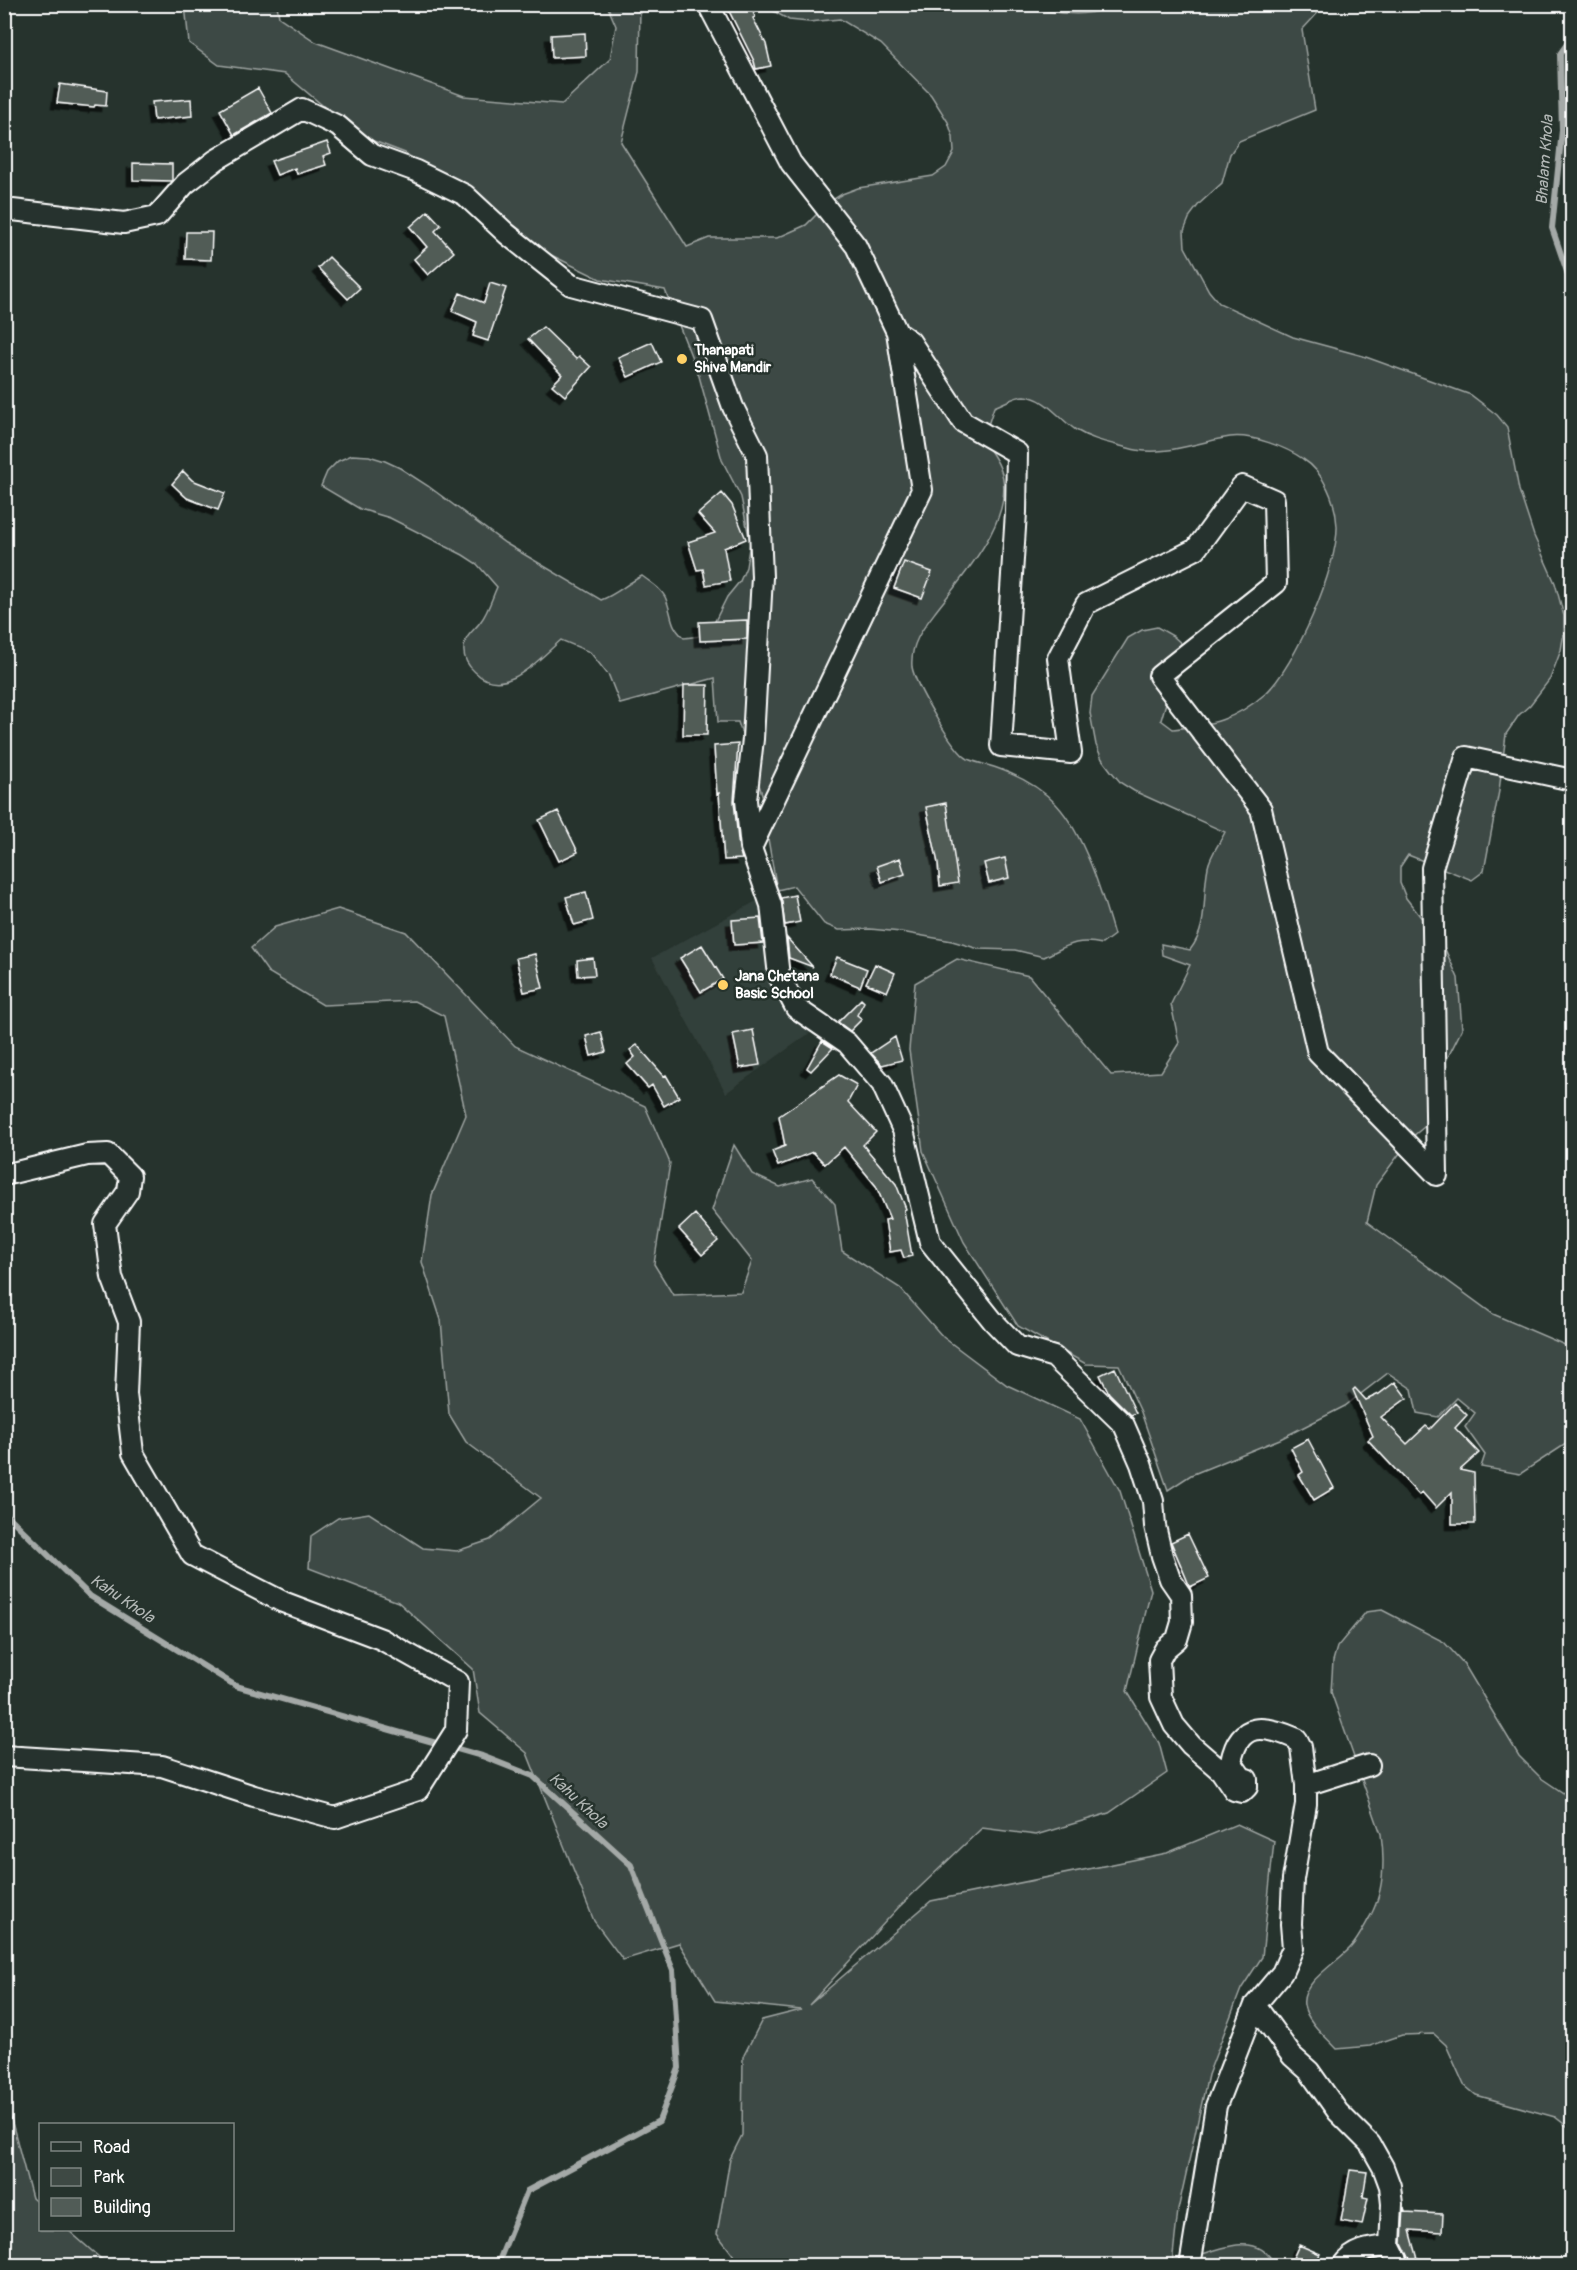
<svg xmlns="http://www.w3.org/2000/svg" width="1577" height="2270" font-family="Pangolin,sans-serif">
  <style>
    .built { fill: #333f3a }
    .green { fill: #3e4944; stroke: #9ea4a2; stroke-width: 1.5 }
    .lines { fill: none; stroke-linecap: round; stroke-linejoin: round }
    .stream { stroke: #a4a9a7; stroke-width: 6 }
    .building { fill: #515c57; stroke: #fff; stroke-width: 1.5; filter: url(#shadow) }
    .street-casing { stroke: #fff; stroke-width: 24 }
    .street { stroke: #26332d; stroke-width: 20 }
    .poi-dot { fill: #ffd166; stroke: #26332d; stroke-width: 2 }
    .labels { text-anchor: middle; stroke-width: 5; stroke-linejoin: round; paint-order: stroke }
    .poi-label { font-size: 15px; font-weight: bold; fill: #fff; stroke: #26332d; text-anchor: start }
    .water-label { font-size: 16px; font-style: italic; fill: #b3b8b6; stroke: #26332d }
  </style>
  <defs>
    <filter id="shadow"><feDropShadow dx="-5.5" dy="5.5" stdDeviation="0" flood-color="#0009"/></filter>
  </defs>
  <rect width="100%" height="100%" fill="#26332d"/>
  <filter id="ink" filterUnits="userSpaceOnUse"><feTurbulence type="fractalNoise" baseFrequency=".0167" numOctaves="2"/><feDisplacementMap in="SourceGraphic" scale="12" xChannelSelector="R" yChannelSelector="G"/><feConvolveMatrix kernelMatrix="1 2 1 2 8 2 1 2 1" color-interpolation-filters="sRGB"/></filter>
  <g filter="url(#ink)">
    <path class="built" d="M762,898L773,941L814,1030L726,1093L652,958Z"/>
    <path class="green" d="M1012,4C1039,9 1089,23 1111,4L1325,5L1302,30L1315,110L1239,141L1230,154L1222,183L1199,204L1190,216L1184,231L1185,247L1209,291L1219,303L1293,337L1363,356L1471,395L1497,415L1507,427L1519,490L1534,536L1555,583L1564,616V633L1561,650L1550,679L1530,705L1519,715L1506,734L1499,791L1484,871L1472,880L1408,855L1400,867V883L1406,898L1444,947L1458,978L1462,1029L1441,1071L1439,1103L1424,1127L1412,1137L1376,1185L1367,1222L1493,1314L1572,1348V1440L1520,1474L1481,1467L1485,1455L1465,1427L1475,1413L1457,1398L1438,1417L1417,1413L1412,1389L1388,1373L1345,1406L1280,1439L1191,1475L1168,1490L1141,1412L1119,1365L1086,1364L1018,1326L964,1242L923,1151L909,1050L915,983L957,959L1029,976L1111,1075L1161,1072L1179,1043L1171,1004L1190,965L1162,955L1161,944L1190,950C1209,926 1202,895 1208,867C1210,855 1220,843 1225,832L1134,791L1121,783L1111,771L1102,759L1096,745L1090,713L1092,696L1128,638L1142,630L1157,627L1173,636L1184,646L1187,662L1170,689L1161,720L1173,729C1211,725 1235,720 1265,694C1295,667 1338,567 1337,526C1336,502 1324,472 1303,459C1286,447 1251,434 1230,437C1196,442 1162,458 1128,448C1110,443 1092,440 1076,430C1059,419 1046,397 1024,396C1015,396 1003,404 994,407L983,440C989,449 996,458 1000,468C1019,515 963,576 936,611C923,628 910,644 912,667C915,684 953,751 968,759C976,763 986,764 994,767C1017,775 1039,786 1056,804C1085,835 1102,894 1114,935L1102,944C1076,938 1067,946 1044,957L1015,950L979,949L952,941L901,932L870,929L839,930L824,924L794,886L777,890L768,839L762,794L738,722H718L715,678L620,704L609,676L590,652L561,640C540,658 504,701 475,672C468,666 463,658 464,648C464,636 475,630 481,621C488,612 492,598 497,587L477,564L463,555L390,518L360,509L321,486L327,472L338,461L352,455L369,456L385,461L400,468L428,486L505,543L601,600C617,594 626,584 642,576C650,582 662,589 666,599C673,617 669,624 684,638L701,636L713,625L727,597L740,581L746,567L750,542L741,497L722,460L699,376L665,290L600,279L543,251L405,153L358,135L285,74L219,65L189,43L185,5H277L279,17L316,42L464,96L562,104L610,59L616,26L607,5H640L639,72L621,142L687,247L709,238H777L806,225L829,202L842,194L858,188L933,176L946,167L954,152L953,137L948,122L931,95L881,44L840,19L809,22L789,20L763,5Z
      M338,909L406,932L515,1046L645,1106L670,1163L654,1264L673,1295L741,1292L752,1261L712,1210L734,1145L752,1174L780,1187L812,1178L835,1204L842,1251L900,1288L943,1337L1007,1385L1080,1419L1120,1491L1151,1590L1127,1691L1159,1743L1167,1773L1109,1813L1036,1835L982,1828L898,1908L809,2005L931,1901L1167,1853L1237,1824L1274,1841L1262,1957L1241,1989L1208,2075L1178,2210L1172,2264C1200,2258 1258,2223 1274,2265H741L717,2234L730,2159L742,2135L743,2057L762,2020L801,2010L715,2001L679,1943L623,1960L594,1921L527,1753L480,1713L473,1669L398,1602L309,1568L311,1536L338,1518L369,1513L423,1548L457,1551L490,1540L541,1498L466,1442L449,1414L441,1320L422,1262L432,1195L466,1115L444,1016L414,1001L323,1005L268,972L251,948L275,927Z
      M1382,1610L1444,1642L1464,1664L1519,1756L1541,1778L1572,1799V2139L1568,2127L1555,2117L1476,2095L1464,2085L1446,2045L1434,2034L1402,2035L1370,2046L1337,2049C1326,2037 1307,2022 1304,2005C1300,1983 1338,1962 1351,1947C1359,1938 1365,1925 1371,1915C1384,1890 1385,1862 1381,1834L1331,1692L1333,1661L1337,1647L1366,1612Z
      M4,2092L32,2198L40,2205V2230H68L108,2265H5Z"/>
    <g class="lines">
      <path class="stream" d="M1572,37L1560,54L1562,130L1552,228L1572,286
        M4,1512L90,1596L236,1686L482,1756L533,1776L631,1865L673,1970L679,2068L659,2121L527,2191L497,2266"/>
    </g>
    <path class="building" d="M743,4H750L755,17L753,18L766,44L771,66L756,69L754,61L729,11Z
      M585,33L586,56L552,58L551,35Z
      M60,84L107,91L106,106L95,105L94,107L57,103Z
      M258,88L272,113L234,135L220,110Z
      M191,99L192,116L154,120L152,102Z
      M327,142L331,153L323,156L326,165L297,174L295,168L277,175L271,161Z
      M133,163L172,164V181L133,180Z
      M428,211L441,225L435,231L454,252L428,275L414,259L427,247L410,227Z
      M186,232H212L211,260L185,259Z
      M329,257L360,288L348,299L318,268Z
      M490,283L506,288L488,341L473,336L477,322L452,311L460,293L484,303Z
      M543,327L576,359L579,356L591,367L565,396L552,385L562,375L528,339Z
      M652,342L661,362L628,377L618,357Z
      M183,471L192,480L225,493L218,510L187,498L172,484Z
      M722,493L732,505L746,539L724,548L730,581L706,585L703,569L697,570L688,542L715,533L698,514Z
      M904,562L932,572L922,598L894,588Z
      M747,620V639L700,641L699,622Z
      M684,685H708L707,735H683Z
      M738,744L734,801L739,849L742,859L724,860L719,793L717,794L714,746Z
      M946,803L958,883L940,886L938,863L926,807Z
      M558,811L578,852L559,861L539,820Z
      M900,858L905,874L882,882L877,866Z
      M1005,858L1009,878L989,883L984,863Z
      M586,892L593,920L574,925L566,897Z
      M795,895L800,922L785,925L781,898Z
      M760,918L763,943L734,945L732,920Z
      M787,938L813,967L789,958Z
      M702,945L723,979L701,992L680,958Z
      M535,954L543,988L524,992L516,958Z
      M837,957L867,969L860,987L830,974Z
      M593,958L595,975L578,976L577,960Z
      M875,964L895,973L887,992L866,983Z
      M861,999L864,1002L857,1015L862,1019L850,1031L838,1022Z
      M753,1030L760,1065L740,1068L733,1034Z
      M601,1032L606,1052L591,1056L586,1036Z
      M895,1037L902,1060L882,1065L871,1053Z
      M822,1041L833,1048L811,1071L807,1068Z
      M637,1045L664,1076L666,1075L679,1097L664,1106L652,1085L648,1088L627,1064L635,1057L630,1050Z
      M839,1075L857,1085L848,1102L876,1132L863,1145L896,1184L906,1209L904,1210L912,1256L904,1258L901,1250L890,1252L885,1220L890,1219L876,1186L844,1147L825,1164L813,1152L778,1166L772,1151L785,1146L779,1116Z
      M695,1214L718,1241L702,1255L679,1229Z
      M1115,1368L1136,1413L1131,1415L1109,1393L1100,1375Z
      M1395,1382L1407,1398L1381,1417L1407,1444L1426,1426L1430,1429L1455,1403L1467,1415L1455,1428L1479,1453L1460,1470L1474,1473L1475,1524H1452V1492L1436,1508L1422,1492L1419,1495L1368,1440L1373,1436L1353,1390L1355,1388L1366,1400L1379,1394Z
      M1308,1439L1334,1488L1314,1500L1299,1475L1303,1472L1291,1448Z
      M1188,1534L1209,1578L1190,1587L1171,1542Z
      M1350,2170L1367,2172L1363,2197L1368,2198L1362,2225L1341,2221Z
      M1404,2207L1405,2212L1443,2214L1442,2232L1410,2230L1418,2259L1411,2261L1402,2243Z
      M1299,2245L1320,2254L1315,2265H1290Z"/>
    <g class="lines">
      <g class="street-casing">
        <path id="street" d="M708,4L791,163L856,246L897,332L922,490L751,848L771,905L779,976L796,1008L847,1043L882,1084L903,1130L930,1242L993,1321L1017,1346L1054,1357L1124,1425L1141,1464L1153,1501L1155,1526L1162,1556L1170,1579L1181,1595L1182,1622L1177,1639L1165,1649L1159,1660L1161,1697L1174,1725L1191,1745L1221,1771L1234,1790L1242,1792L1247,1787V1779L1242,1778L1231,1762C1239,1720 1265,1725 1297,1739L1301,1747L1306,1785L1369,1765
          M4,209L124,223L157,216L185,184L216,160L302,109L338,126L372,155L416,171L465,195L507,234L571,285L702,320L733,407L757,455L762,577L753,739L746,800L751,848
          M897,332L910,341L963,422L1017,453L1016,512L1001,746L1071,753L1058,658L1086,604L1196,549L1242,486L1274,500L1276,583L1159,676L1261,809L1318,1053L1437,1175L1432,868L1466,757L1572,780
          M4,1175L87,1155L108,1154L130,1176L128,1191L105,1224L112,1277L129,1322L126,1394L133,1453L192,1555L283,1602L381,1639L458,1682L456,1730L418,1790L335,1818L254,1796L162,1766L4,1756
          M1255,2005L1292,2056L1309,2071L1338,2112L1370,2144L1383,2167L1390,2186L1392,2204L1390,2246L1400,2266
          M1190,2266L1216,2106L1255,2005L1282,1973L1293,1948L1291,1924L1293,1879L1306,1804V1785
          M1342,2266C1354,2249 1371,2248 1390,2246"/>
      </g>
      <use href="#street" class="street"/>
    </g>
  </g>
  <g class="poi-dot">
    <circle cx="682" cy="359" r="6"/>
    <circle cx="723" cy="985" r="6"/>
  </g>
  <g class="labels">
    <g class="poi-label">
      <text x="694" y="355">Thanapati<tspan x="694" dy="17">Shiva Mandir</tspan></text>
      <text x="735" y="981">Jana Chetana<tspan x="735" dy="17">Basic School</tspan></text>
    </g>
    <g class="water-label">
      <text transform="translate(1544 160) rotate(-86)" y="6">Bhalam Khola</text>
      <text transform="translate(123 1598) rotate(34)" y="6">Kahu Khola</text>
      <text transform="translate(579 1800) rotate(43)" y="6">Kahu Khola</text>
    </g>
  </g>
  <rect width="1577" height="2270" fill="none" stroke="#26332d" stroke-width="24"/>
  <rect x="12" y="12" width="1553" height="2246" fill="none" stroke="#fff" stroke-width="2" filter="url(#ink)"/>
  <rect x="39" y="2123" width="195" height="108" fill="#26332d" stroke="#7d8581" stroke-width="1.5"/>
  <rect x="51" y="2142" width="30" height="9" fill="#26332d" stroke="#7d8581" stroke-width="1.5"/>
  <text x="93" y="2153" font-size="18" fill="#ffffff">Road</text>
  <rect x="51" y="2168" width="30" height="18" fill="#3e4944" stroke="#7d8581" stroke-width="1.5"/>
  <text x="93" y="2183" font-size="18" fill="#ffffff">Park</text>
  <rect x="51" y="2198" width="30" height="18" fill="#515c57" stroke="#7d8581" stroke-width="1.5"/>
  <text x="93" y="2213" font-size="18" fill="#ffffff">Building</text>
</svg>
